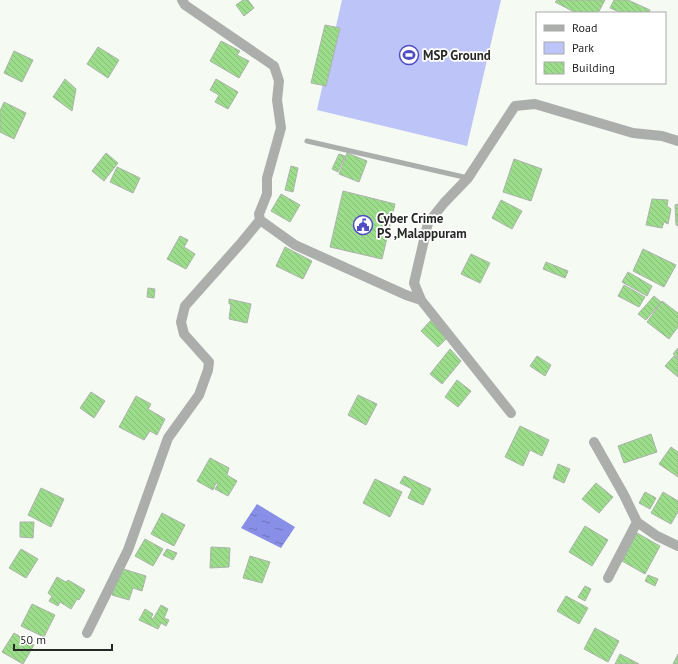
<svg xmlns="http://www.w3.org/2000/svg" width="678" height="664" font-family="'PT Sans',sans-serif">
  <style>
    .green { fill: #bdc4f8 }
    .water { fill: url(#water-ripples) }
    .building { fill: url(#building-back-hatch); stroke: #adb2ac }
    .lines { fill: none; stroke-linecap: round; stroke-linejoin: round }
    .service { stroke: #acaeac; stroke-width: 5 }
    .minor { stroke: #acaeac; stroke-width: 10 }
    .labels { text-anchor: middle; stroke-width: 3.5; stroke-linejoin: round; paint-order: stroke }
    .poi-label { font-size: 13px; font-weight: bold; fill: #272927; stroke: #fff; text-anchor: start }
  </style>
  <defs>
    <pattern id="water-ripples" width="26" height="14" patternUnits="userSpaceOnUse"><rect width="26" height="14" fill="#878fe7"/><path d="M2 4q2-2 4 0t4 0M15 11q2-2 4 0t4 0" fill="none" stroke="#6e75bb"/></pattern>
    <pattern id="building-back-hatch" width="6" height="6" patternUnits="userSpaceOnUse"><rect width="6" height="6" fill="#9bdd8b"/><path d="M-1 5l2 2M0 0l6 6M5-1l2 2" fill="none" stroke="#86be78"/></pattern>
  </defs>
  <rect width="100%" height="100%" fill="#f5faf3"/>
  <path class="green" d="M342,0H501L467,146L317,110Z"/>
  <path class="water" d="M257,504L295,527L281,548L241,528Z"/>
  <path class="building" d="M243,0H248L254,8L244,16L236,5Z
    M557,0H605L598,13H576L555,2Z
    M614,0H628L650,10L649,13H622L610,8Z
    M325,25L340,28L326,86L311,83Z
    M221,41L240,51L237,55L249,61L239,78L210,61Z
    M98,47L119,60L108,78L87,64Z
    M14,51L33,60L22,82L4,73Z
    M65,79L76,89L72,111L53,97Z
    M216,79L238,92L228,109L215,102L219,95L210,90Z
    M4,102L26,113L14,139L0,132V111Z
    M106,153L118,163L104,181L92,171Z
    M347,153L367,161L359,182L339,174Z
    M339,154L345,156L338,172L332,169Z
    M514,159L542,169L531,201L503,192Z
    M291,166L298,168L293,192L285,190Z
    M117,167L140,178L133,193L110,182Z
    M343,191L395,204L382,259L330,247Z
    M281,194L300,205L290,222L271,211Z
    M652,199L668,200L667,206L671,209L668,224L664,222L662,228L646,225Z
    M501,200L522,211L512,229L492,218Z
    M678,204V226L676,225L675,205Z
    M180,236L188,240L184,247L195,254L186,269L167,259Z
    M285,247L312,261L303,279L276,266Z
    M643,249L676,265L664,287L633,271Z
    M471,254L490,263L480,283L461,274Z
    M546,262L568,271L565,278L543,269Z
    M628,272L652,286L647,296L622,282Z
    M624,285L645,297L639,307L618,296Z
    M148,288L155,289L154,298L147,297Z
    M654,296L661,302L646,320L638,314Z
    M229,299L251,304L247,323L229,319L231,304H229Z
    M662,301L678,313V327L669,339L647,322Z
    M433,318L448,337L438,347L421,331Z
    M678,348V358L673,354Z
    M450,349L461,361L442,384L430,374Z
    M537,356L551,365L545,376L530,366Z
    M674,356L678,359V377L665,366Z
    M457,380L471,391L458,407L445,397Z
    M91,392L105,401L94,418L80,408Z
    M358,395L377,404L366,425L348,415Z
    M136,396L151,404L148,409L165,419L157,435L150,431L144,440L119,427Z
    M520,426L549,440L542,456L530,450L523,466L505,457Z
    M651,434L657,452L624,463L618,446Z
    M671,447L678,452V477L659,464Z
    M210,458L229,468L227,475L237,481L228,496L215,489L218,484L216,483L213,490L197,481Z
    M558,464L570,469L564,483L553,478Z
    M404,476L431,489L423,505L408,498L412,489L400,483Z
    M375,479L402,492L390,517L363,503Z
    M596,483L613,497L599,513L582,499Z
    M41,488L64,499L51,527L28,515Z
    M645,492L656,498L650,509L639,503Z
    M663,492L678,501V512L671,524L651,513Z
    M162,513L185,525L174,546L151,534Z
    M20,522H34L33,538L20,537Z
    M585,526L608,540L592,566L569,552Z
    M637,533L660,546L645,574L622,561Z
    M145,539L163,549L153,566L135,556Z
    M211,547L230,548L229,567L210,568Z
    M21,549L38,559L26,578L9,568Z
    M167,549L177,553L173,560L163,555Z
    M250,556L270,562L262,583L243,578Z
    M120,568L146,576L142,591L133,588L129,600L112,595Z
    M648,575L658,579L655,586L645,581Z
    M57,577L66,582L68,580L85,590L79,600L77,599L71,609L60,602L58,606L49,601L52,596L48,593Z
    M585,586L591,589L585,601L578,597Z
    M566,596L588,608L579,624L557,611Z
    M32,604L55,615L44,637L21,626Z
    M161,605L168,609L164,618L169,620L166,626L161,623L158,629L139,620L145,609L153,614L151,618L153,619Z
    M595,628L619,641L608,662L584,649Z
    M14,633L34,645L23,664L2,652Z
    M620,654L639,664H615Z
    M678,654V664H673Z"/>
  <g class="lines">
    <path class="service" d="M307,141L468,178"/>
    <path class="minor" d="M182,0L185,5L274,66L279,81L277,100L281,128L267,178V194L259,214L260,220L295,245L406,295L421,300
      M511,413L421,300L414,283L428,223L444,203L468,178L515,106L535,104L633,133L662,136L678,141
      M594,442L624,495L637,522L657,536L678,546
      M608,578L637,522
      M87,633L128,550L168,438L199,395L208,370L209,362L184,334L181,322L185,306L242,242L260,220"/>
  </g>
  <defs>
    <g id="stadium-ring" transform="scale(1)"><circle r="9.5" fill="#fff" stroke="#504dc4" stroke-width="1.5"/><path d="M0-5a6.5 5 0 1 0 0 10a6.5 5 0 1 0 0-10ZM-3.5-1.8h7v3.6h-7Z" fill="#504dc4"/></g>
    <g id="civic-ring" transform="scale(1)"><circle r="9.5" fill="#fff" stroke="#504dc4" stroke-width="1.5"/><path d="M-.6-6.5H3V-4.5H.6V-3L4-1V1h2V6H-6V1h2V-1L-.6-3ZM-1.2 2.5V6h2.4V2.5Z" fill="#504dc4"/></g>
  </defs>
  <g fill-rule="evenodd">
    <use href="#stadium-ring" x="409" y="55"/>
    <use href="#civic-ring" x="363" y="225"/>
  </g>
  <g class="labels">
    <g class="poi-label">
      <text x="423" y="60">MSP Ground</text>
      <text x="377" y="223">Cyber Crime<tspan x="377" dy="15">PS ,Malappuram</tspan></text>
    </g>
  </g>
  <rect x="536" y="12" width="130" height="72" fill="#ffffff" stroke="#a9a9a9"/>
  <rect x="544" y="25" width="20" height="6" fill="#acaeac" stroke="#a9a9a9"/>
  <text x="572" y="32" font-size="12" fill="#272927">Road</text>
  <rect x="544" y="42" width="20" height="12" fill="#bdc4f8" stroke="#a9a9a9"/>
  <text x="572" y="52" font-size="12" fill="#272927">Park</text>
  <rect x="544" y="62" width="20" height="12" fill="url(#building-back-hatch)" stroke="#a9a9a9"/>
  <text x="572" y="72" font-size="12" fill="#272927">Building</text>
  <path d="M14 644v6h98v-6" fill="none" stroke="#272927" stroke-width="2"/>
  <text x="20" y="644" font-size="12" fill="#272927" stroke="#ffffff" stroke-width="3" paint-order="stroke">50 m</text>
</svg>
